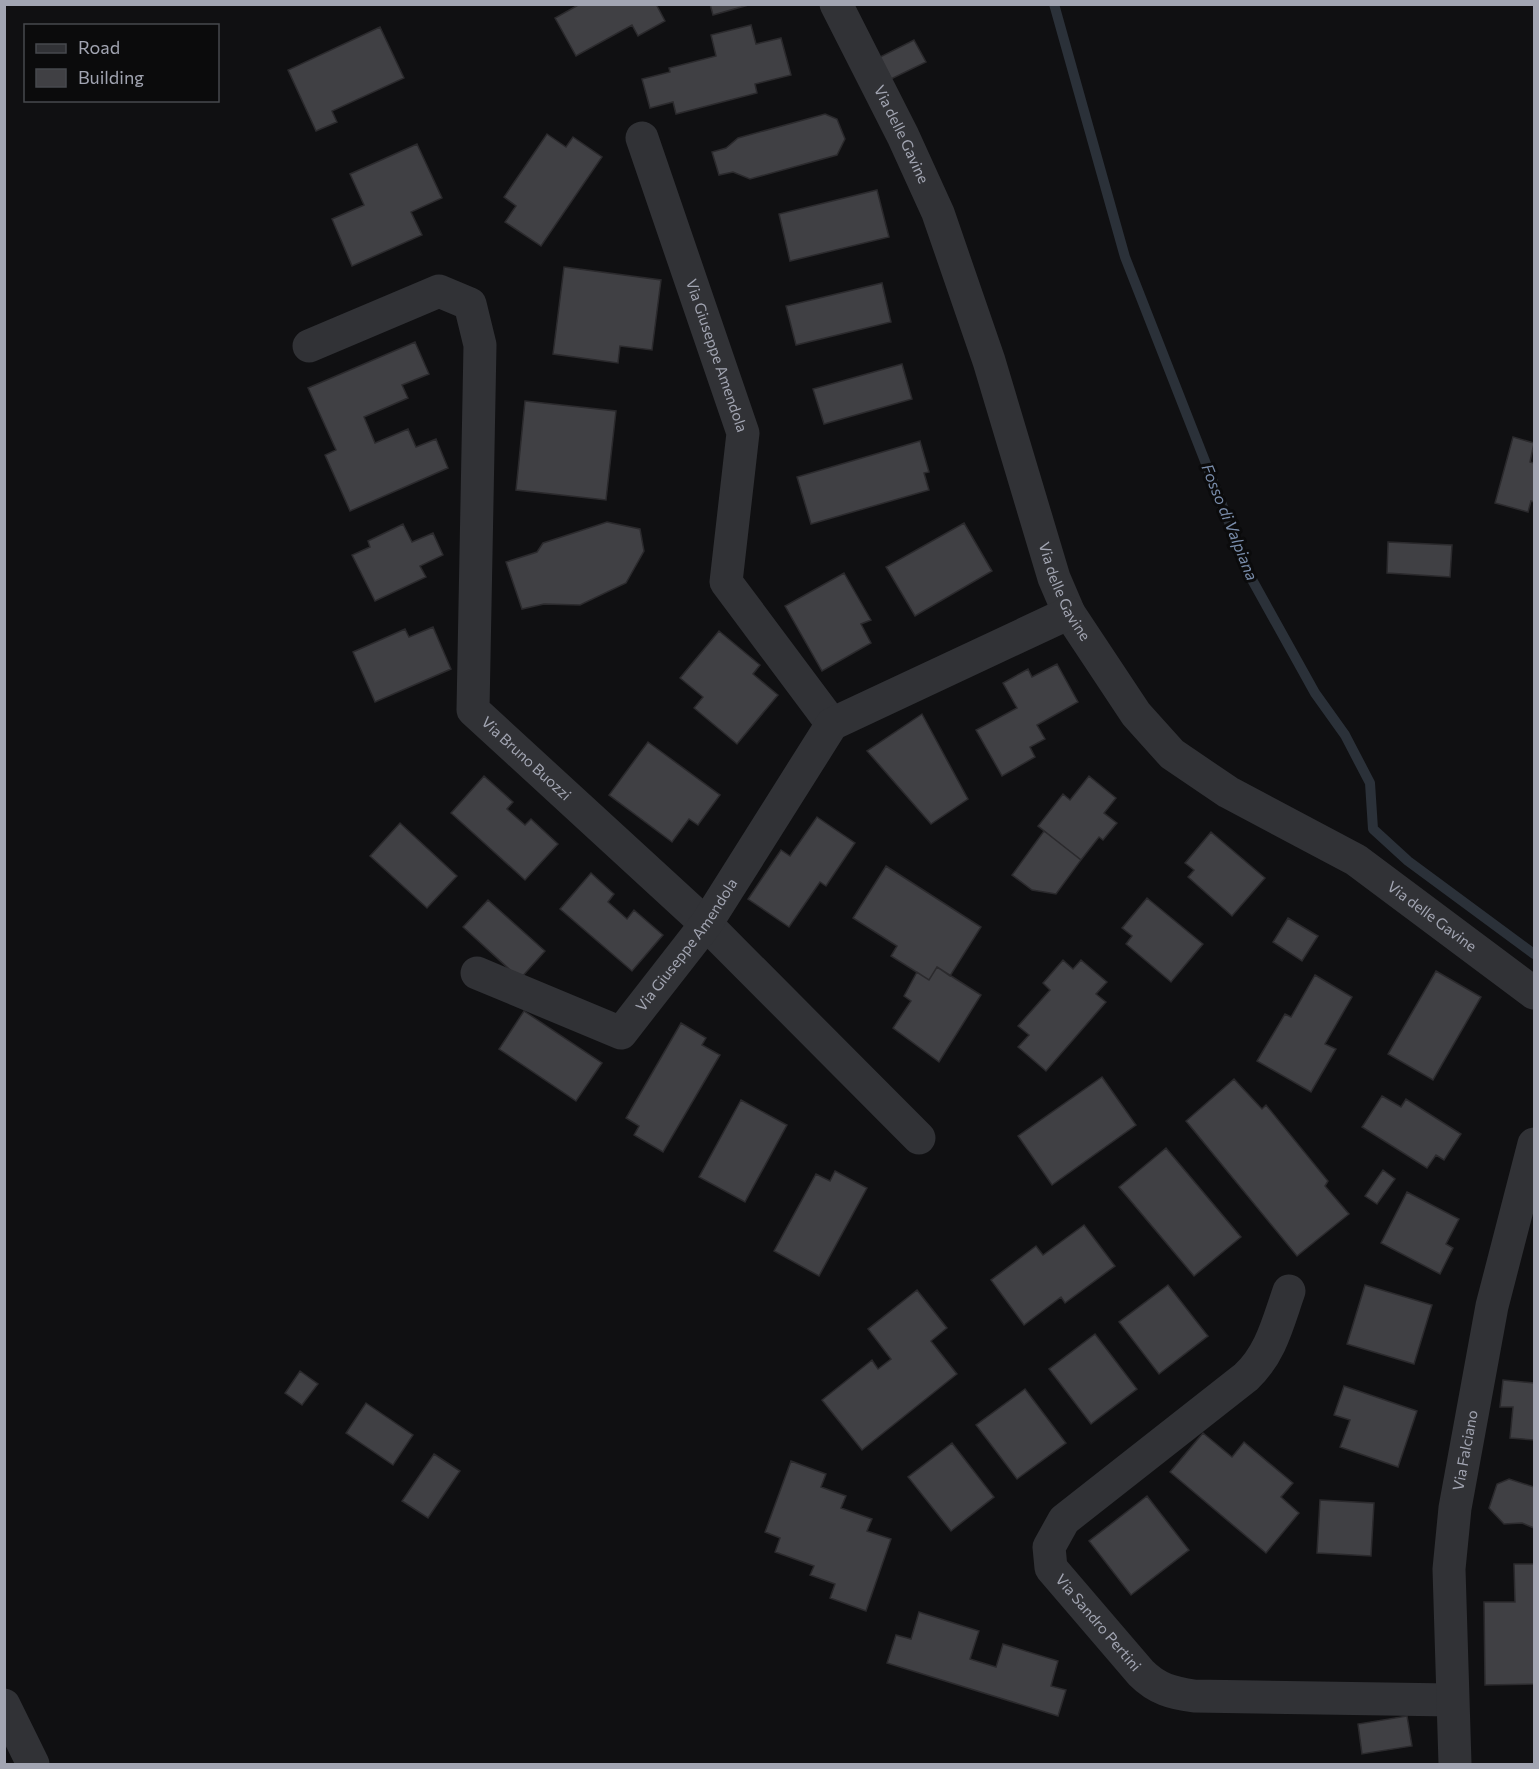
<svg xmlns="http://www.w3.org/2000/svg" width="1539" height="1769" font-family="Commissioner,sans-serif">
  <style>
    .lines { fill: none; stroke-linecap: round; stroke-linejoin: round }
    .stream { stroke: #2b3139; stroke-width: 10 }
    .building { fill: #404044; stroke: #2b2a2d; stroke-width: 1.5 }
    .street { stroke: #313236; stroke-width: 33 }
    .labels { text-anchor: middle; stroke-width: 6; stroke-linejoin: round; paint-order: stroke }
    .street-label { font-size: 15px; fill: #a2a5b2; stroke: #0b0b0c }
    .water-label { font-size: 16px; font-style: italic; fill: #7a8dab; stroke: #0b0b0c }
  </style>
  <rect width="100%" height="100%" fill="#101012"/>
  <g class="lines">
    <path class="stream" d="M1054,4L1125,257L1250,576L1315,693L1345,735L1370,783L1373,829L1408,861L1534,954"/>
  </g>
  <path class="building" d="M580,4H656L665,21L638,36L632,25L576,56L555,18Z
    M710,4H752L713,15Z
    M751,25L756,44L781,38L791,75L755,84L757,93L676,114L673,102L650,108L642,79L670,72L669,68L716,56L711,35Z
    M380,27L404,78L332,111L337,122L316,131L288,70Z
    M914,40L926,62L891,79L880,57Z
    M825,114L837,119L845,139L837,155L750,179L733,172L719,175L712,152L726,148L738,138Z
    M547,134L566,147L573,137L602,157L541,246L505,222L516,206L504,197Z
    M417,144L442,198L411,212L422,235L352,266L332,219L364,205L350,174Z
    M877,190L889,237L790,261L779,214Z
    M564,267L661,280L652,350L620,346L618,363L553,354Z
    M882,283L891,322L796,345L786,306Z
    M415,342L429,374L402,385L408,398L364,417L375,443L408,429L416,447L436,439L448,468L350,511L325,455L336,450L308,388Z
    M902,364L912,399L824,424L813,389Z
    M525,401L616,411L606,500L516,490Z
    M1513,437L1534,443L1530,462L1534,463V502L1531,501L1528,512L1495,503Z
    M920,441L929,472L924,473L929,490L811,524L797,477Z
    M607,522L640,529L644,551L626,583L580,605L544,604L522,609L506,562L537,552L543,543Z
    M964,523L992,571L915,616L886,567Z
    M403,524L412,542L433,533L443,555L420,566L426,577L375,601L352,555L370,547L368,541Z
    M1388,542L1452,545L1450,577L1387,573Z
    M844,573L871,620L861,624L871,643L822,671L785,606Z
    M433,627L451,669L375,702L353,652L405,629L409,637Z
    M719,631L760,665L753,674L778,695L737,744L694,708L703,697L680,678Z
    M1057,664L1078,702L1037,725L1045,739L1030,747L1035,757L1002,776L976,730L1017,708L1003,683L1028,669L1032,677Z
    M922,714L968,799L931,824L867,751Z
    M648,742L720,795L698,825L689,819L672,842L609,795Z
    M484,776L513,802L507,809L525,825L531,819L558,844L525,880L451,813Z
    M1089,776L1116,798L1104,813L1117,823L1103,840L1099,837L1081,860L1038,826L1063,794L1070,800Z
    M817,817L855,843L826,886L820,882L789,927L748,899L781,850L790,856Z
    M400,823L457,876L427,908L370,856Z
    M1044,831L1081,860L1056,894L1032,890L1012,875Z
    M1211,832L1265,878L1232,916L1188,877L1194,870L1185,863Z
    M886,866L981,927L950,976L937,967L929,980L891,956L897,946L853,918Z
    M591,873L614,894L608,902L627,919L634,910L663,935L632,971L560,909Z
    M1147,898L1203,944L1171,982L1126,944L1132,936L1122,928Z
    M488,900L545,951L520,979L463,927Z
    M1288,918L1318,936L1302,961L1273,942Z
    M1063,960L1073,969L1081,960L1107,982L1096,994L1106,1002L1046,1071L1018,1047L1029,1035L1018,1026L1050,990L1043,983Z
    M937,967L981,995L939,1062L893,1028L911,1001L904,996L917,972L929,980Z
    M1436,971L1481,997L1433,1080L1388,1054Z
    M1315,975L1352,997L1325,1044L1336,1049L1311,1092L1257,1061L1285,1014L1291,1017Z
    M524,1011L602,1063L576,1101L499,1049Z
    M681,1023L706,1038L702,1045L720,1055L663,1152L634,1135L639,1126L626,1118Z
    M1102,1077L1136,1125L1052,1185L1018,1136Z
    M1234,1079L1262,1109L1266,1105L1328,1181L1325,1186L1349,1214L1297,1256L1186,1121Z
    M1382,1096L1401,1107L1406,1099L1461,1134L1444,1160L1436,1155L1427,1168L1362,1127Z
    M741,1100L787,1125L745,1202L699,1177Z
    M1166,1148L1241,1237L1194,1276L1119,1187Z
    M1383,1170L1395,1179L1377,1204L1365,1196Z
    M835,1171L867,1188L819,1276L774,1251L816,1174L830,1181Z
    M1407,1192L1459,1219L1446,1244L1453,1248L1440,1274L1381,1243Z
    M1084,1225L1115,1266L1065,1303L1061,1297L1024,1325L991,1280L1036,1246L1043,1255Z
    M1168,1285L1208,1336L1159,1374L1119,1322Z
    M1365,1285L1432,1305L1414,1364L1347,1344Z
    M917,1290L947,1328L931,1341L957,1374L862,1450L822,1400L872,1360L878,1369L891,1359L868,1329Z
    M1095,1334L1137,1389L1091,1424L1049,1369Z
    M300,1371L318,1384L302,1405L285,1393Z
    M1503,1380L1534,1383V1440L1510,1438L1513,1407H1500Z
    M1344,1386L1417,1411L1398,1467L1340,1447L1350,1420L1334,1415Z
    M1025,1389L1066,1443L1017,1479L976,1425Z
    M366,1403L413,1435L393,1465L346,1433Z
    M1203,1433L1232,1457L1244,1442L1293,1483L1281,1497L1299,1513L1266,1553L1170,1472Z
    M952,1443L994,1497L951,1531L908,1477Z
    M434,1454L460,1471L428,1518L402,1501Z
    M791,1461L826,1474L821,1487L846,1496L841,1508L872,1519L867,1531L891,1539L866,1611L830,1598L835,1584L810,1575L814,1566L775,1552L780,1538L765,1532Z
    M1509,1479L1534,1487V1528L1522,1523L1504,1524L1489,1508L1497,1484Z
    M1147,1496L1189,1550L1131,1595L1089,1541Z
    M1320,1500L1374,1503L1371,1556L1317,1553Z
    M1514,1564H1534V1684L1485,1685L1484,1602H1515Z
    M919,1612L979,1631L970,1659L996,1667L1003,1644L1058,1661L1051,1686L1066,1690L1058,1716L887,1663L896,1635L911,1639Z
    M1407,1716L1412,1746L1362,1754L1358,1724Z"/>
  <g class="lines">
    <g class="street">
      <path id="s1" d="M836,4L903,136L938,213L989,361L1054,578L1069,613L1136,714L1172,754L1228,792L1356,860L1534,993"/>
      <path id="s2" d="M642,138L743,433L726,582L832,724"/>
      <path id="s3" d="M309,346L439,291L470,304L480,345L473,710L706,924L919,1138"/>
      <path id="s4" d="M477,973L621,1033L706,924L832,724L1069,613"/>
      <path id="s5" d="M1289,1291C1278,1322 1271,1354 1246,1377L1064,1520L1049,1547L1051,1568L1141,1673C1157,1689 1172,1693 1194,1696L1452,1700"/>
      <path d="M4,1705L33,1764"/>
      <path id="s6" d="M1455,1764L1449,1569L1455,1508L1492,1306L1534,1144"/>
    </g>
  </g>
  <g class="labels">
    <g class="street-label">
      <text dy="5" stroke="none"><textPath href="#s1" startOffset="146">Via delle Gavine</textPath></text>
      <text dy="5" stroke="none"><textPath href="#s2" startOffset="230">Via Giuseppe Amendola</textPath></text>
      <text dy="5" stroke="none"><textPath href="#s1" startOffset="632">Via delle Gavine</textPath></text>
      <text dy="5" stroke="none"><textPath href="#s3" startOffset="654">Via Bruno Buozzi</textPath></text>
      <text dy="5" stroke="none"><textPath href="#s1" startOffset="1136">Via delle Gavine</textPath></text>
      <text dy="5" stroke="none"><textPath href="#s4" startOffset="266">Via Giuseppe Amendola</textPath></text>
      <text dy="5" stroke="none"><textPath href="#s6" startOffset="315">Via Falciano</textPath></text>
      <text dy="5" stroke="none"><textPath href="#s5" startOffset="453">Via Sandro Pertini</textPath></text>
    </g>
    <g class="water-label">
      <text transform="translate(1230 522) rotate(68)" y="6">Fosso di Valpiana</text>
    </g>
  </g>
  <rect width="1539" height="1769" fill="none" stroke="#a2a5b2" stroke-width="12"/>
  <rect x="24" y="24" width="195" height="78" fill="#0b0b0c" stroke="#47494e" stroke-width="1.5"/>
  <rect x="36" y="44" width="30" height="9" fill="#313236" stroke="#47494e" stroke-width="1.5"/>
  <text x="78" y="54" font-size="18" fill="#a2a5b2">Road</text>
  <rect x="36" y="69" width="30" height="18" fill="#404044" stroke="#47494e" stroke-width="1.5"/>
  <text x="78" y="84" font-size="18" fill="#a2a5b2">Building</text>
</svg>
